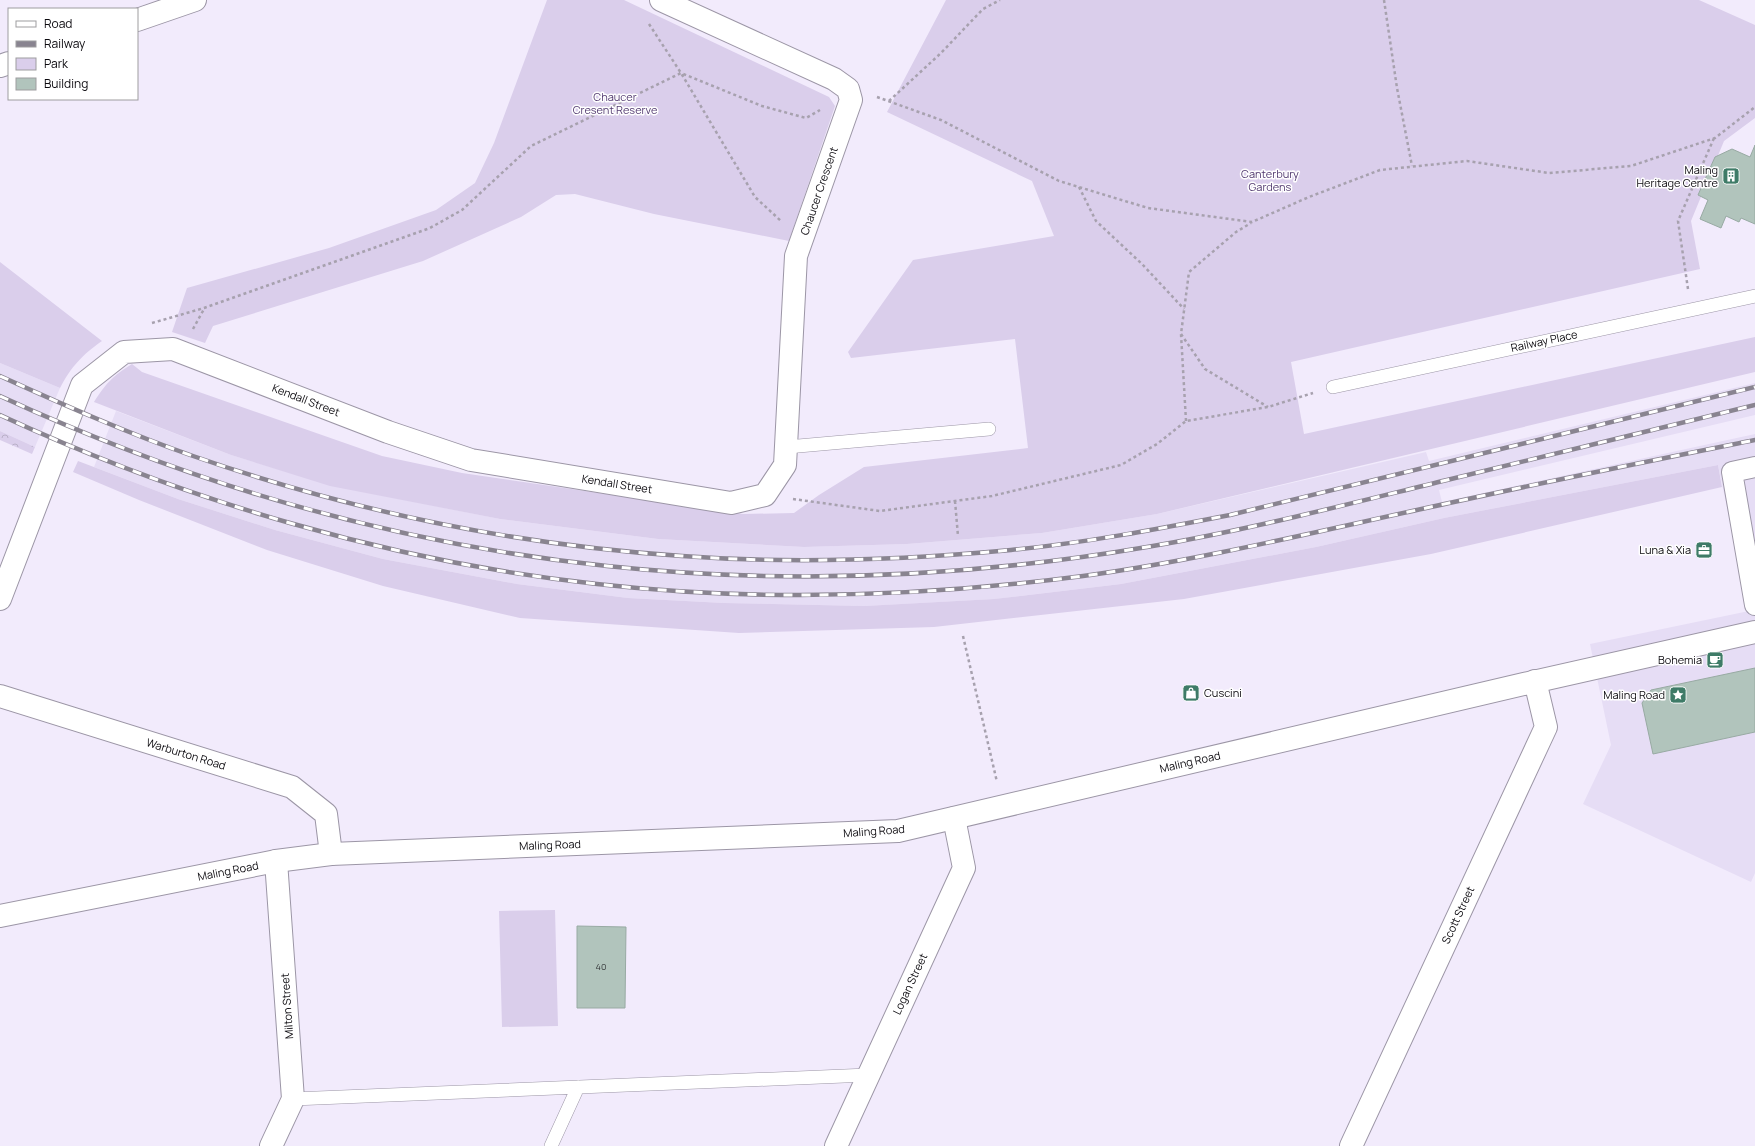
<svg xmlns="http://www.w3.org/2000/svg" width="1755" height="1146" font-family="Manrope,sans-serif">
  <style>
    .built { fill: #e6ddf5 }
    .green { fill: #daceeb }
    .forest { fill: url(#forest-crowns) }
    .building { fill: #b1c4bc; stroke: #98aaa3 }
    .lines { fill: none; stroke-linecap: round; stroke-linejoin: round }
    .service-casing { stroke: #9c96a6; stroke-width: 14 }
    .pedestrian-casing { stroke: #9c96a6; stroke-width: 22 }
    .minor-casing { stroke: #9c96a6; stroke-width: 24 }
    .tertiary-casing { stroke: #9c96a6; stroke-width: 24 }
    .path { stroke: #a7a1ae; stroke-width: 2.5; stroke-dasharray: 3 3; stroke-linecap: butt }
    .service { stroke: #fff; stroke-width: 13 }
    .pedestrian { stroke: #fff; stroke-width: 20 }
    .minor { stroke: #fff; stroke-width: 22 }
    .tertiary { stroke: #fff; stroke-width: 22 }
    .rail-casing { stroke: #898490; stroke-width: 4.5 }
    .rail { stroke: #fff; stroke-width: 3; stroke-dasharray: 9; stroke-linecap: butt }
    .labels { text-anchor: middle; stroke-width: 3; stroke-linejoin: round; paint-order: stroke }
    .number-label { font-size: 9px; fill: #35383a }
    .park-label { font-size: 11px; fill: #523a70; stroke: #fff }
    .poi-label { font-size: 11px; fill: #0c0a0f; stroke: #fff; text-anchor: end }
    .street-label { font-size: 11px; fill: #0c0a0f; stroke: #fff }
  </style>
  <defs>
    <pattern id="forest-crowns" width="20" height="18" patternUnits="userSpaceOnUse"><rect width="20" height="18" fill="#daceeb"/><path d="M2 6a3 3 0 1 1 6 0M12 15a3 3 0 1 1 6 0" fill="none" stroke="#bab0c8"/></pattern>
  </defs>
  <rect width="100%" height="100%" fill="#f2ebfc"/>
  <path class="built" d="M0,363L60,388L35,447L0,431Z
    M1755,383V415L1439,490L1442,502L1755,434V873L1751,882L1583,804L1611,745L1590,644L1749,611L1718,465L1444,518L1316,547L1121,584L995,599L864,606L724,603L628,598L517,584L383,559L275,530L178,499L94,467L116,411L231,455L330,485L500,519L658,539L804,547L907,544L1042,533L1157,514L1426,452L1429,461Z"/>
  <path class="green" d="M547,0H624L829,97L835,106L789,241L654,214L575,194L556,195L521,217L423,261L213,326L205,343L172,332L187,288L329,248L436,210L475,183L494,143Z
    M946,0H1699L1755,25V118L1724,141L1691,221L1700,269L1291,362L1304,434L1755,337V372L1157,514L1042,533L907,544L804,547L658,539L500,519L330,486L231,455L94,402C106,383 113,376 132,364L142,372L382,456L462,473L743,514L794,513L819,495L864,467L1028,448L1015,339L851,358L848,352L913,260L1054,236L1032,181L887,112Z
    M0,262L102,341C82,355 71,367 60,388L0,363Z
    M78,461L178,499L275,530L383,559L517,584L628,598L724,603L864,606L994,599L1121,584L1316,547L1444,518L1718,465L1722,487L1431,554L1184,599L934,627L739,633L520,618L383,586L267,550L139,500L73,472Z
    M555,910L558,1026L502,1027L499,911Z"/>
  <path class="forest" d="M0,431L35,447L32,454L0,440Z"/>
  <path class="building" d="M1755,145V224L1741,218L1739,222L1726,216L1721,228L1700,219L1708,200L1698,195L1715,157L1732,149L1750,157Z
    M1755,668V732L1653,754L1642,703L1651,690Z
    M577,926L626,927L625,1008H577Z"/>
  <g class="lines">
    <g class="service-casing">
      <path id="service" d="M1333,387L1755,296
        M787,447L989,429
        M293,1099L868,1075
        M551,1146L578,1087"/>
    </g>
    <g class="pedestrian-casing">
      <path id="pedestrian" d="M1755,467L1732,472L1755,605"/>
    </g>
    <g class="minor-casing">
      <path id="minor" d="M137,20L195,0
        M0,66L9,63
        M0,599L82,385L124,352L173,349L388,432L471,460L731,503L765,495L785,465L796,256L851,100L848,89L834,79L661,0
        M0,696L292,787L326,814L331,854
        M271,1146L293,1099L276,861
        M836,1146L964,868L954,818
        M1351,1146L1546,727L1535,681"/>
    </g>
    <g class="tertiary-casing">
      <path id="tertiary" d="M0,916L276,861L331,854L898,831L1524,684L1755,632"/>
    </g>
    <path class="path" d="M1384,0L1397,88L1412,166
      M649,24L681,73L755,197L781,221
      M877,97L941,120L1059,181L1148,208L1252,222L1309,197L1380,170L1467,161L1549,173L1631,166L1715,138L1755,107
      M889,101L941,53L983,9L1000,0
      M1079,187L1096,221L1142,264L1184,309
      M1688,289L1678,221L1714,138
      M152,323L204,308L430,228L462,210L531,146L681,73L762,106L806,118L820,110
      M193,329L204,309
      M1181,334L1205,369L1268,407
      M1186,421L1181,334L1189,272L1236,232L1251,223
      M793,499L880,511L992,496L1121,465L1157,444L1186,421L1268,407L1313,393
      M955,501L958,536
      M963,636L997,782"/>
    <use href="#service" class="service"/>
    <use href="#pedestrian" class="pedestrian"/>
    <use href="#minor" class="minor"/>
    <use href="#tertiary" class="tertiary"/>
    <g class="rail-casing">
      <path id="rail" d="M0,376C64,405 127,433 193,456C351,511 516,545 682,556C791,564 903,560 1011,550C1085,543 1158,529 1230,515L1755,387
        M0,396C191,484 397,544 607,566C786,585 970,577 1147,547C1249,530 1348,504 1447,480C1550,455 1652,430 1755,405
        M0,415C186,501 393,562 597,584C758,602 922,597 1083,576C1208,559 1331,528 1454,502C1554,480 1655,460 1755,440"/>
    </g>
    <use href="#rail" class="rail"/>
  </g>
  <defs>
    <g id="building-square" transform="scale(0.9)"><rect x="-9" y="-9" width="18" height="18" rx="4" fill="#3e7b67" stroke="#fff"/><path d="M-4-6H4V6H1V3H-1V6H-4ZM-2.5-4.3h1.7v1.8h-1.7ZM.8-4.3h1.7v1.8H.8ZM-2.5-1h1.7V.8h-1.7ZM.8-1h1.7V.8H.8Z" fill="#fff"/></g>
    <g id="office-square" transform="scale(0.9)"><rect x="-9" y="-9" width="18" height="18" rx="4" fill="#3e7b67" stroke="#fff"/><path d="M-6-3h4V-5.5h4V-3h4V5H-6ZM-1-4.5V-3h2v-1.5ZM-6 0V1H6V0Z" fill="#fff"/></g>
    <g id="cafe-square" transform="scale(0.9)"><rect x="-9" y="-9" width="18" height="18" rx="4" fill="#3e7b67" stroke="#fff"/><path d="M-5.5-4.5H6V0H3Q3 3.5 0 3.5H-2.5Q-5.5 3.5-5.5 0ZM3-3.2v2h1.7v-2ZM-6 4.5H4V6H-6Z" fill="#fff"/></g>
    <g id="shop-square" transform="scale(0.9)"><rect x="-9" y="-9" width="18" height="18" rx="4" fill="#3e7b67" stroke="#fff"/><path d="M-5-2.5h2.3a2.7 3.5 0 0 1 5.4 0H5L5.5 6h-11ZM-1.5-2.5h3a1.5 2.3 0 0 0-3 0Z" fill="#fff"/></g>
    <g id="sight-square" transform="scale(0.9)"><rect x="-9" y="-9" width="18" height="18" rx="4" fill="#3e7b67" stroke="#fff"/><path d="M0-6L1.8-2.2L6-1.7L2.9 1.2L3.7 5.4L0 3.3L-3.7 5.4L-2.9 1.2L-6-1.7L-1.8-2.2Z" fill="#fff"/></g>
  </defs>
  <g fill-rule="evenodd">
    <use href="#building-square" x="1731" y="176"/>
    <use href="#office-square" x="1704" y="550"/>
    <use href="#cafe-square" x="1715" y="660"/>
    <use href="#shop-square" x="1191" y="693"/>
    <use href="#sight-square" x="1678" y="695"/>
  </g>
  <g class="labels">
    <g class="number-label">
      <text x="601" y="970">40</text>
    </g>
    <g class="park-label">
      <text x="615" y="101">Chaucer<tspan x="615" dy="13">Cresent Reserve</tspan></text>
      <text x="1270" y="178">Canterbury<tspan x="1270" dy="13">Gardens</tspan></text>
    </g>
    <g class="poi-label">
      <text x="1718" y="174">Maling<tspan x="1718" dy="13">Heritage Centre</tspan></text>
      <text x="1691" y="554">Luna &amp; Xia</text>
      <text x="1702" y="664">Bohemia</text>
      <text x="1204" y="697" text-anchor="start">Cuscini</text>
      <text x="1665" y="699">Maling Road</text>
    </g>
    <g class="street-label">
      <text transform="translate(819 191) rotate(-71)" y="4">Chaucer Crescent</text>
      <text transform="translate(1544 341) rotate(-12)" y="4">Railway Place</text>
      <text transform="translate(306 400) rotate(21)" y="4">Kendall Street</text>
      <text transform="translate(617 484) rotate(9)" y="4">Kendall Street</text>
      <text transform="translate(186 754) rotate(17)" y="4">Warburton Road</text>
      <text transform="translate(1190 762) rotate(-13)" y="4">Maling Road</text>
      <text transform="translate(874 831) rotate(-4)" y="4">Maling Road</text>
      <text transform="translate(550 845) rotate(-2)" y="4">Maling Road</text>
      <text transform="translate(228 871) rotate(-11)" y="4">Maling Road</text>
      <text transform="translate(1458 915) rotate(-65)" y="4">Scott Street</text>
      <text transform="translate(910 984) rotate(-65)" y="4">Logan Street</text>
      <text transform="translate(287 1006) rotate(-94)" y="4">Milton Street</text>
    </g>
  </g>
  <rect x="8" y="8" width="130" height="92" fill="#ffffff" stroke="#9e9d9f"/>
  <rect x="16" y="21" width="20" height="6" fill="#ffffff" stroke="#9e9d9f"/>
  <text x="44" y="28" font-size="12" fill="#0c0a0f">Road</text>
  <rect x="16" y="41" width="20" height="6" fill="#898490" stroke="#9e9d9f"/>
  <text x="44" y="48" font-size="12" fill="#0c0a0f">Railway</text>
  <rect x="16" y="58" width="20" height="12" fill="#daceeb" stroke="#9e9d9f"/>
  <text x="44" y="68" font-size="12" fill="#0c0a0f">Park</text>
  <rect x="16" y="78" width="20" height="12" fill="#b1c4bc" stroke="#9e9d9f"/>
  <text x="44" y="88" font-size="12" fill="#0c0a0f">Building</text>
</svg>
